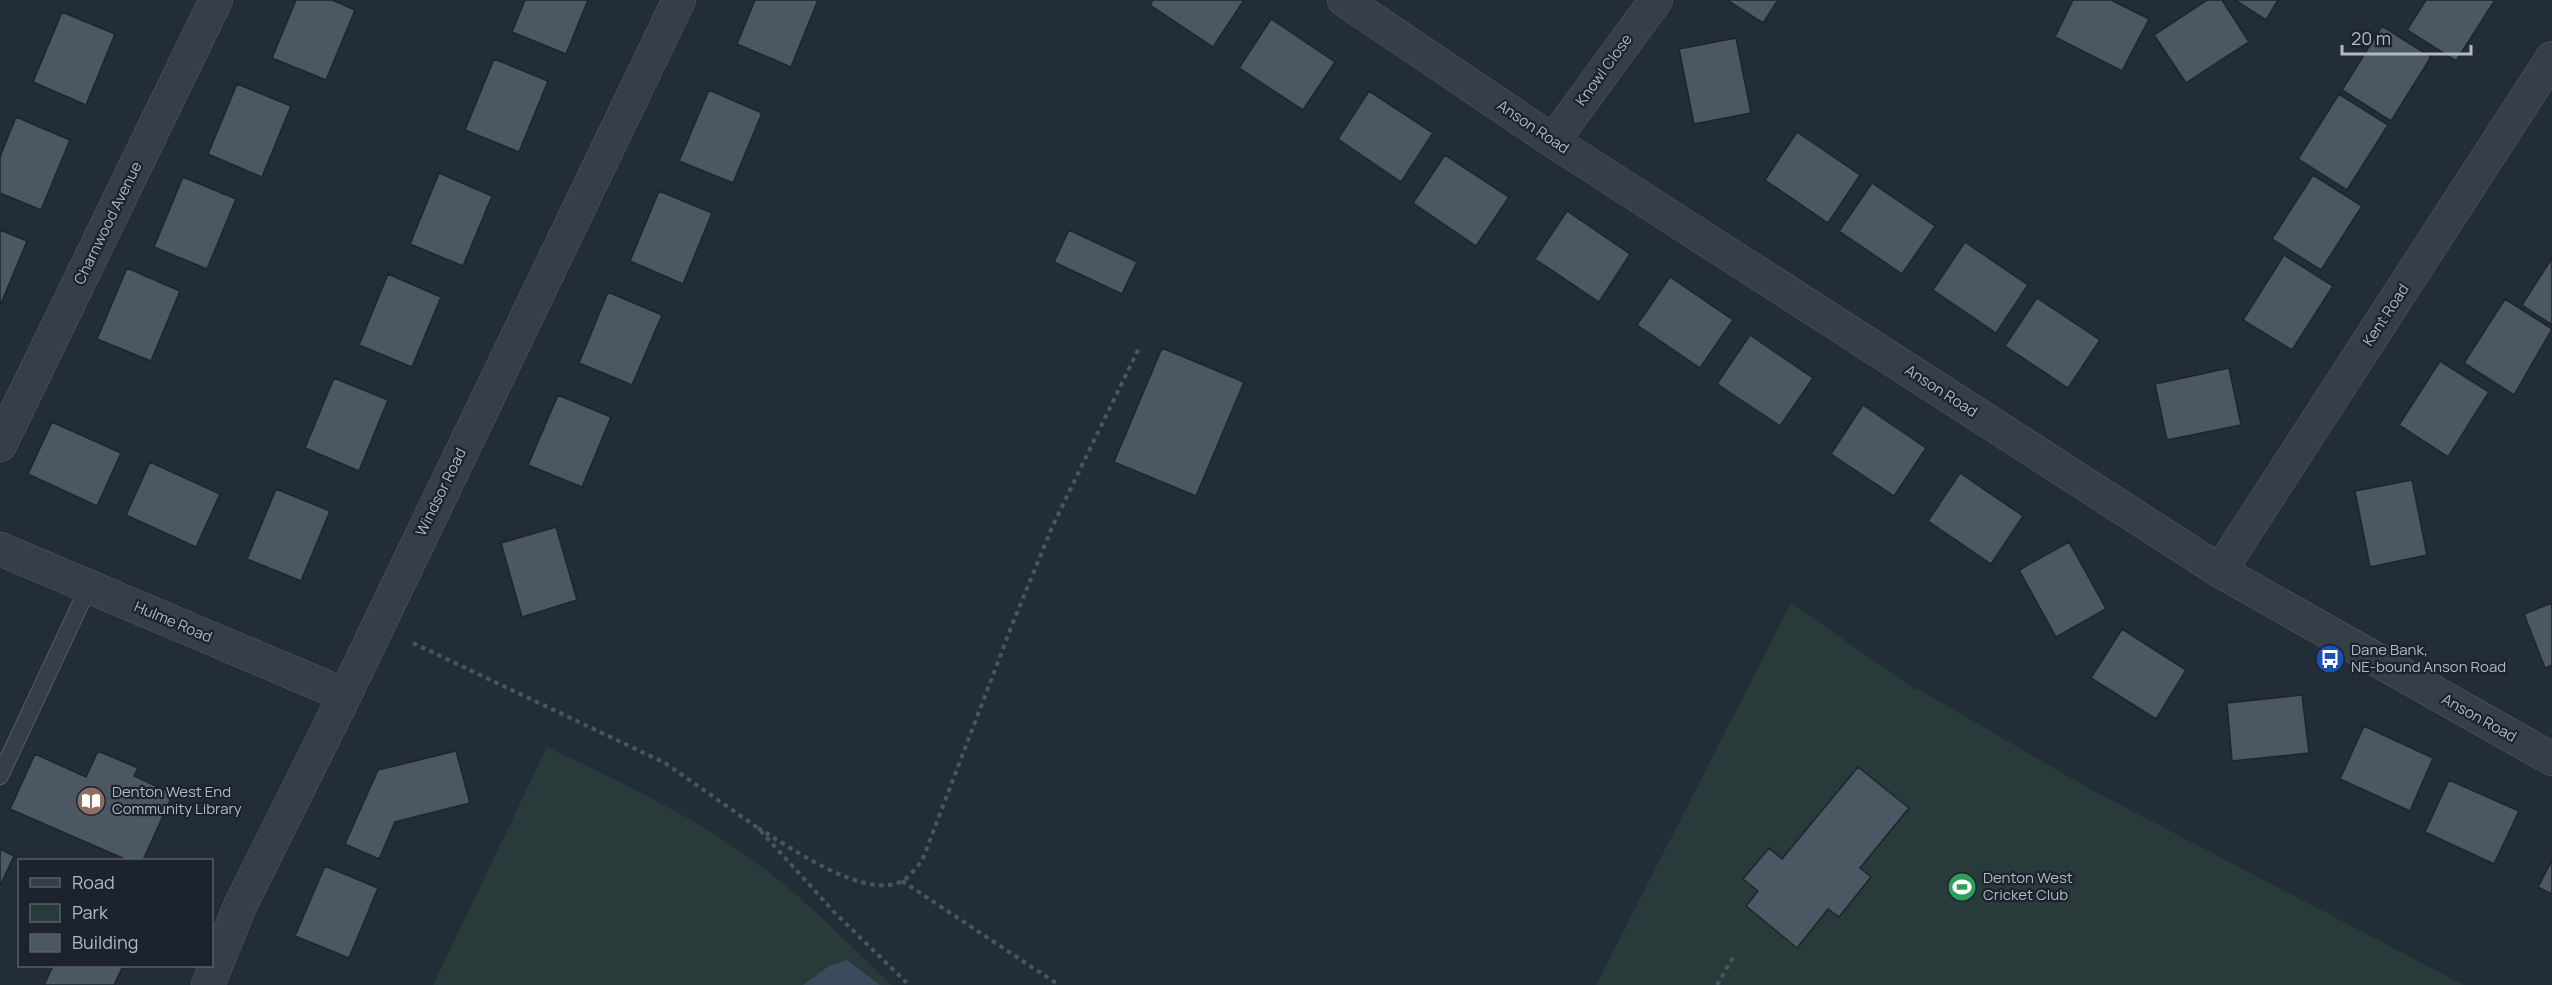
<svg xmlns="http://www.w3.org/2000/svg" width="2552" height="985" font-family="Manrope,sans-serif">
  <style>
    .green { fill: #283b3a }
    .water { fill: #3a4b5e }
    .building { fill: #4b5762; stroke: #1e252e; stroke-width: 1.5 }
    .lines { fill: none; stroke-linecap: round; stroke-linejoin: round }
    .service-casing { stroke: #545c65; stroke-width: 18 }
    .minor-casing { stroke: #545c65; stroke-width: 34 }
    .path { stroke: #465859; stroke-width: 4; stroke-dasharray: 4.5 4.5; stroke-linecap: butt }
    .service { stroke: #363e47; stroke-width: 16 }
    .minor { stroke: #363e47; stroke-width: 33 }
    .labels { text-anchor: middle; stroke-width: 4.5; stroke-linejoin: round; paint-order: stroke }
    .street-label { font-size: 15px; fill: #b1b9c4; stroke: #1c232c }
    .poi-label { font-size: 15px; fill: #b1b9c4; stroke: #1c232c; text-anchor: start }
  </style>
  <rect width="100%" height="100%" fill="#232d37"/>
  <path class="green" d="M1791,603L1917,691L1918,689L2090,789L2464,985H1596Z
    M547,747C628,785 708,823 777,879C818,911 854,950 892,985H433Z"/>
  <path class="water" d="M847,960L880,985H803L829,966Z"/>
  <path class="building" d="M296,0H332L355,10L326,80L272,58Z
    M525,0H588L566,54L512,32Z
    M755,0H818L791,67L737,44Z
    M1153,0H1244L1213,47L1150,5Z
    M1727,0H1778L1763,23Z
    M2073,0H2111L2149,19L2122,71L2055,37Z
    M2207,0H2222L2249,42L2186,83L2154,35Z
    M2235,0H2278L2266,20Z
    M2426,0H2495L2456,61L2407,30Z
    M62,12L115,34L86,105L33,82Z
    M1271,19L1335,62L1303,110L1239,68Z
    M2382,26L2431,57L2391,121L2342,90Z
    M1736,38L1751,113L1694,124L1679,49Z
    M494,59L548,81L519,152L465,130Z
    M237,84L291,106L262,177L208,154Z
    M709,90L762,113L733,183L679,161Z
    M1369,91L1433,133L1401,182L1338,139Z
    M2339,94L2388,125L2347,190L2298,159Z
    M16,117L70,140L41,210L0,193V157Z
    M1797,132L1860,175L1828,223L1765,180Z
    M1445,155L1509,197L1476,246L1413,203Z
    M439,173L492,196L463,266L410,244Z
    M2313,175L2362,206L2321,270L2272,239Z
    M183,177L236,199L207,269L154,247Z
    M1872,183L1935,226L1902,274L1839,231Z
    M659,191L712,213L683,284L630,261Z
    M1567,211L1630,254L1599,302L1535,259Z
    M0,230L27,241L0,306Z
    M1069,230L1137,262L1122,294L1054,262Z
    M1965,242L2028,285L1996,333L1933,290Z
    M2284,255L2333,286L2292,350L2243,320Z
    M2552,258V325L2522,305Z
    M127,268L180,291L151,361L97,339Z
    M388,274L441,297L412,367L359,345Z
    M1670,277L1733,320L1700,368L1637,325Z
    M608,292L662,315L632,385L579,363Z
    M2037,298L2100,340L2068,388L2005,346Z
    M2505,299L2552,329L2514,395L2464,363Z
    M1750,335L1813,378L1780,426L1717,384Z
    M1162,348L1244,382L1196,496L1114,462Z
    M2440,361L2489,392L2448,457L2399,425Z
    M2229,368L2241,425L2167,440L2155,384Z
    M334,378L388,400L359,471L305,448Z
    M558,395L611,417L582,487L528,465Z
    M1863,405L1926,448L1894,496L1831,454Z
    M52,422L121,453L97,506L28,474Z
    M150,462L220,494L196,547L126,515Z
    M1960,473L2023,516L1991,564L1928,521Z
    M2412,480L2427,555L2370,567L2355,491Z
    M276,489L330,511L301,581L247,559Z
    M556,527L577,600L522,617L501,543Z
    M2069,542L2106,609L2056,637L2019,570Z
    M2552,603V665L2545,668L2524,614Z
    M2122,629L2186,670L2156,719L2091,678Z
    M2302,695L2309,753L2232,761L2227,703Z
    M2364,726L2433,758L2410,811L2340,779Z
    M98,751L138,768L134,776L173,794L143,860H127L10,809L35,754L86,777Z
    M456,751L470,803L395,822L379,859L345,844L378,770Z
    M1858,767L1909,808L1860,868L1871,877L1839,917L1828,909L1797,948L1746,906L1758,891L1743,879L1769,848L1782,859Z
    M2449,780L2519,811L2494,864L2425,832Z
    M0,849L14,856L0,886Z
    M2552,860V894L2538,887Z
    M325,866L378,888L349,958L295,936Z
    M53,966H123L114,985H44Z"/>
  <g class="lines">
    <g class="service-casing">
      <path id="service" d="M0,776L89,586"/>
    </g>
    <g class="minor-casing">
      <path id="minor" d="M1344,0L1553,141L2220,571L2552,759
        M1553,141L1656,0
        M0,445L216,0
        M0,549L345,695
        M2220,571L2552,58
        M208,985L240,906L345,695L679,0"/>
    </g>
    <path class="path" d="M413,643L665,763L758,828L835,913L909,985
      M758,828C790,847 865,901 902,881C909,878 916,867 922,861L1012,625L1053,525L1139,348
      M902,881L1059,985
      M1717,985L1735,954"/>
    <use href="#service" class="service"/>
    <use href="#minor" class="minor"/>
  </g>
  <defs>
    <g id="bus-disc" transform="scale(1.5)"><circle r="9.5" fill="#1a4fb4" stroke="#1c232c"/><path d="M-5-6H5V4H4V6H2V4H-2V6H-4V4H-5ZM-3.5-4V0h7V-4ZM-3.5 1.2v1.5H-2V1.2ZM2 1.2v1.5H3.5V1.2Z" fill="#fff"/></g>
    <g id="library-disc" transform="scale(1.5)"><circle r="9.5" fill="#8d6e63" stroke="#1c232c"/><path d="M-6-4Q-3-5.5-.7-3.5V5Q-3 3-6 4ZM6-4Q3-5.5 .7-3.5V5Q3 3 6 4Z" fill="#fff"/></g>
    <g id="stadium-disc" transform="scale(1.5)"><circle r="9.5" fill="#2e9e5b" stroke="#1c232c"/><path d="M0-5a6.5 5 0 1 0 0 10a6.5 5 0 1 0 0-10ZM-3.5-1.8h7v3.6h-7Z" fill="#fff"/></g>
  </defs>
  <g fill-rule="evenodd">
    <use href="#bus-disc" x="2330" y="659"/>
    <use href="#library-disc" x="91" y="801"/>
    <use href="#stadium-disc" x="1962" y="887"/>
  </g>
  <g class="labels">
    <g class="street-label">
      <text transform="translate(1604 70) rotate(-54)" y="5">Knowl Close</text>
      <text transform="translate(1533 127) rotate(34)" y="5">Anson Road</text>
      <text transform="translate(108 223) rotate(-64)" y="5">Charnwood Avenue</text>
      <text transform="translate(2386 315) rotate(-57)" y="5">Kent Road</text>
      <text transform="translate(1941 391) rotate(33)" y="5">Anson Road</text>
      <text transform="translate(441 492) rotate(-64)" y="5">Windsor Road</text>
      <text transform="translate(173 622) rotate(23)" y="5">Hulme Road</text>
      <text transform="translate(2479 718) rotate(29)" y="5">Anson Road</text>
    </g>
    <g class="poi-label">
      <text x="2351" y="655">Dane Bank,<tspan x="2351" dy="17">NE-bound Anson Road</tspan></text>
      <text x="112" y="797">Denton West End<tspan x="112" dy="17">Community Library</tspan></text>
      <text x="1983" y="883">Denton West<tspan x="1983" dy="17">Cricket Club</tspan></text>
    </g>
  </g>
  <rect x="18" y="859" width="195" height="108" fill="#1c232c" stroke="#585f69" stroke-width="1.5"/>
  <rect x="30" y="878" width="30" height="9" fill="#363e47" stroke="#585f69" stroke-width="1.5"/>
  <text x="72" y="889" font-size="18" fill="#b1b9c4">Road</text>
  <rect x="30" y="904" width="30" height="18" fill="#283b3a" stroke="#585f69" stroke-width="1.5"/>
  <text x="72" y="919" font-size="18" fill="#b1b9c4">Park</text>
  <rect x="30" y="934" width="30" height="18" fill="#4b5762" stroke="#585f69" stroke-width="1.5"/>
  <text x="72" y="949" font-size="18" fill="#b1b9c4">Building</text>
  <path d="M2342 45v9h129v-9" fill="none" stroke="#b1b9c4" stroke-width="3"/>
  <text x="2351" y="45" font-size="18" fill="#b1b9c4" stroke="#1c232c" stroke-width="4.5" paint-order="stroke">20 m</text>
</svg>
